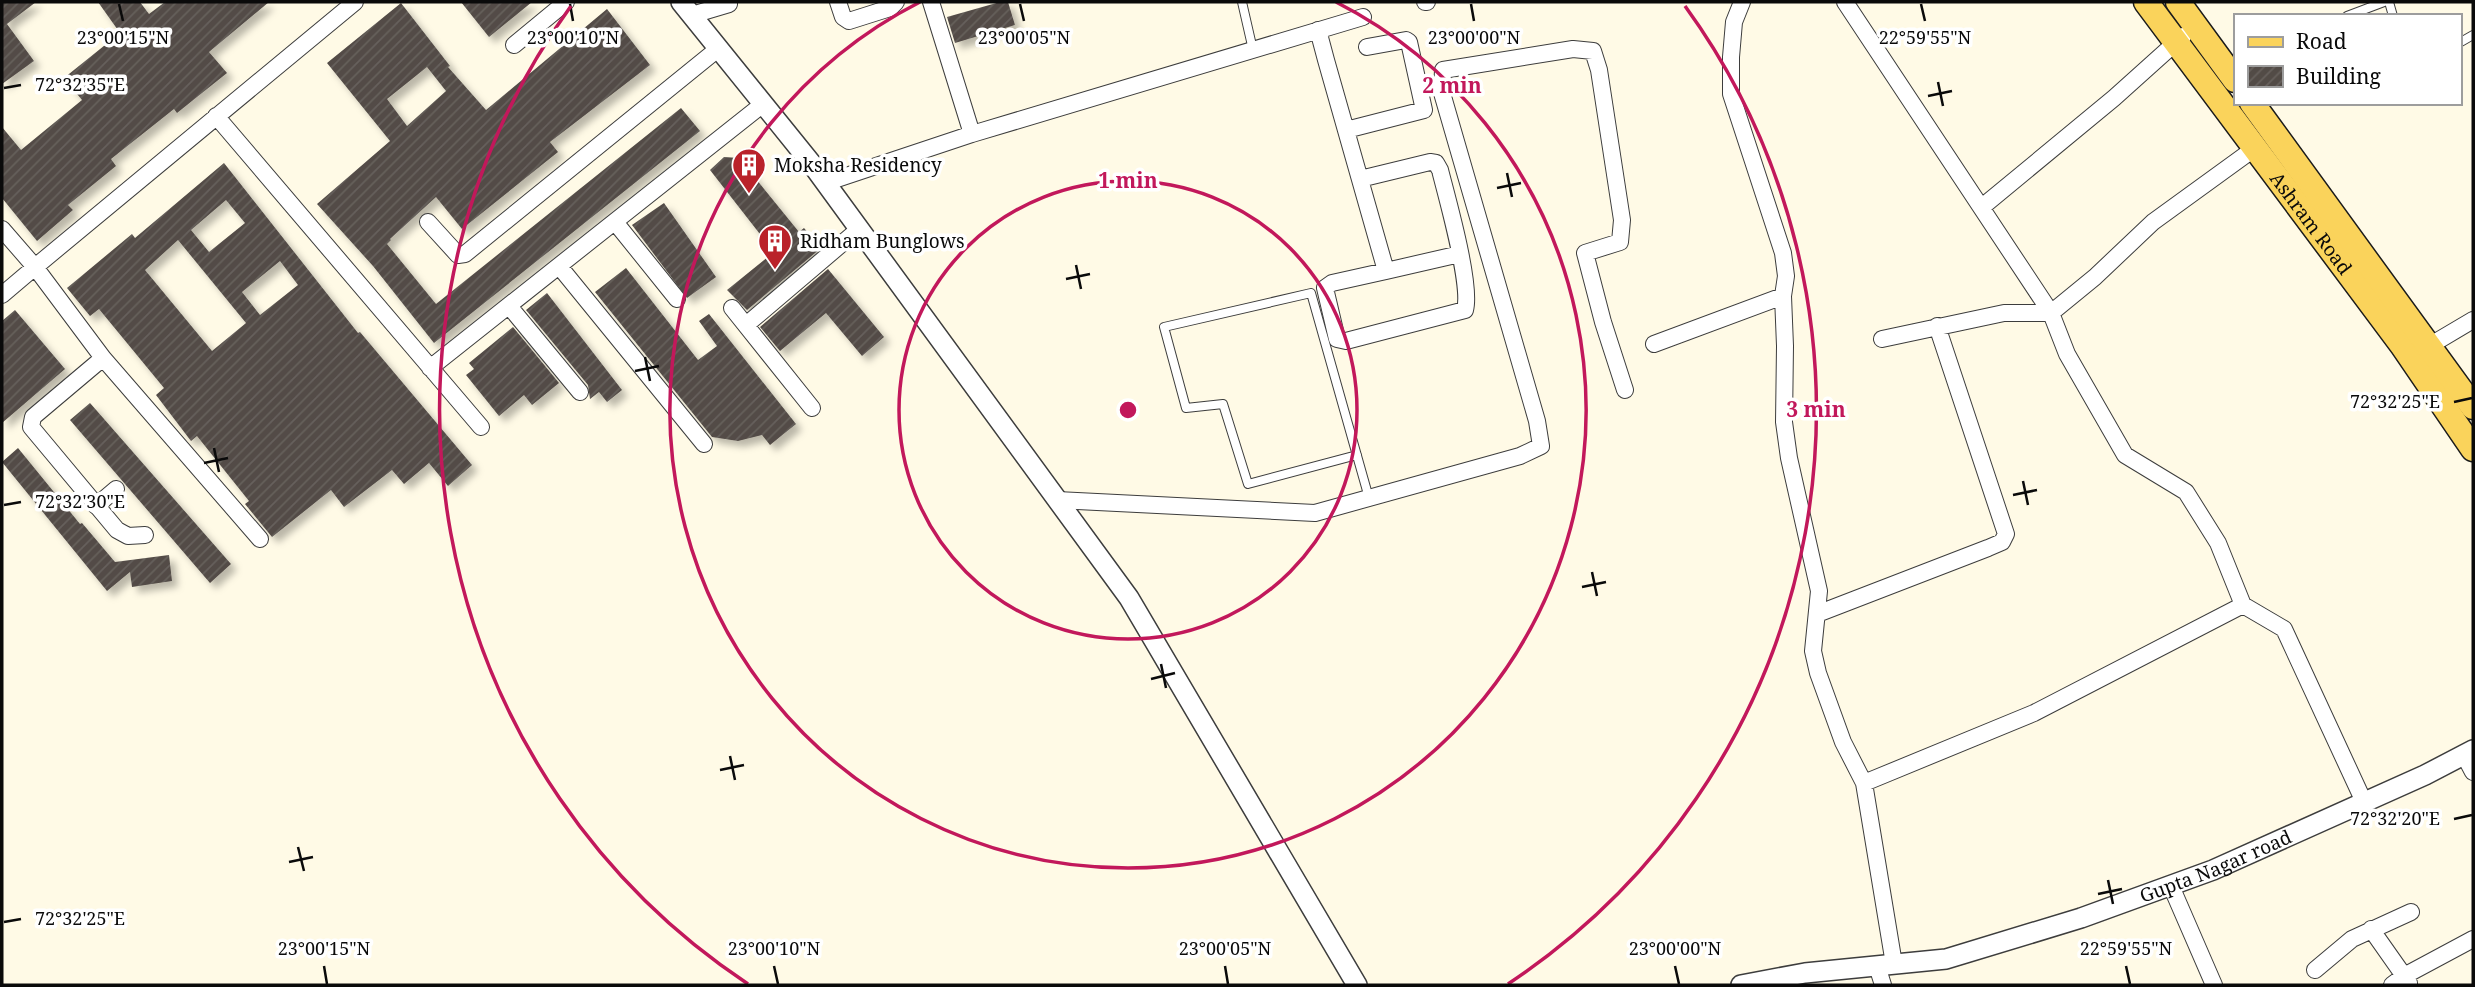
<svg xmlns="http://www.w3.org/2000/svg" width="2475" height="987" font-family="'Noto Serif',serif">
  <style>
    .building { fill: url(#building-hatch); fill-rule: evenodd; filter: url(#shadow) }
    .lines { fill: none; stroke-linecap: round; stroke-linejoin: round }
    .service-casing { stroke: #3d3d3d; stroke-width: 10 }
    .minor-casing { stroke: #3d3d3d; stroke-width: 18 }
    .tertiary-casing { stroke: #3d3d3d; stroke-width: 22 }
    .primary-casing { stroke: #1b1b1b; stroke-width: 27 }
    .service { stroke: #fff; stroke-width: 8 }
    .minor { stroke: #fff; stroke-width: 16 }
    .tertiary { stroke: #fff; stroke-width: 19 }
    .primary { stroke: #fad35b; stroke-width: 24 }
    .ticks { fill: none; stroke: #0a0a0a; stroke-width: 2.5 }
    .ring { fill: none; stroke: #c2185b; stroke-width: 3.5 }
    .labels { text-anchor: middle; stroke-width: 7; stroke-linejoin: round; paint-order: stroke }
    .poi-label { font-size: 19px; fill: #0a0a0a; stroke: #fff; text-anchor: start }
    .street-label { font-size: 19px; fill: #0a0a0a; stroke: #fff }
    .ticks-label { font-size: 18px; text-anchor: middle; fill: #0a0a0a; stroke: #fff; stroke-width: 7; stroke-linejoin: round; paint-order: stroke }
    .centre { fill: #c2185b; stroke: #fff; stroke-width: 3.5 }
    .ring-label { font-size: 21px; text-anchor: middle; font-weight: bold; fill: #c2185b; stroke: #fff; stroke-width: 7; stroke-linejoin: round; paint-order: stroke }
  </style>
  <defs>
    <pattern id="building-hatch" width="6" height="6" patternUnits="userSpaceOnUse" patternTransform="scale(1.75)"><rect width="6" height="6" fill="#524b46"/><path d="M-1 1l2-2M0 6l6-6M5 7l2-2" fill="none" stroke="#66605c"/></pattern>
    <filter id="shadow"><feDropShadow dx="6" dy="6" stdDeviation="3.5" flood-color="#0004"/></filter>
  </defs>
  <rect width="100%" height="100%" fill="#fffae6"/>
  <path class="building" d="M2,2H36L7,24L34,61L2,84Z
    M98,2H140L149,14L165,2H269L209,52L227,73L177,113L174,109L111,159L116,166L68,205L73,210L37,241L2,198V127L21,150L82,100L64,78L120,33Z
    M461,2H532L489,37Z
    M1000,2H1008L1015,25L955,43L947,17Z
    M401,3L450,66L448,67L486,110L607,9L650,65L550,142L558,152L462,229L436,197L390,239L391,240L387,244L436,304L681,108L700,131L434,343L373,266L317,204L390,141L327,63ZM427,67L446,91L407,126L387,99Z
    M724,157L739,158L799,232L804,228L821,248L747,310L727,290L774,252L710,170Z
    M224,163L358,333L360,332L472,465L448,486L429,463L404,484L392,470L344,507L331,490L272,537L245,504L249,501L197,436L191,441L156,395L164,388L99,309L90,316L67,288L132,234L135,238ZM226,200L245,223L209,252L191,230ZM178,240L246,323L212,351L145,270ZM280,261L298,285L260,315L242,292Z
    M664,203L716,277L687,298L632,225Z
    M626,268L698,360L717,346L699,321L709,314L796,424L770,445L762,435L738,441L712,437L595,292Z
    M828,269L884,337L862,356L826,313L780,351L760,327Z
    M547,293L622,390L607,402L599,392L590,399L588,385L526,310Z
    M15,310L65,369L2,423V321Z
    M513,327L559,383L532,405L524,395L499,416L466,375L474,369L469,363Z
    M90,403L231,564L210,583L70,420Z
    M18,448L80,524L82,523L115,562L169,555L172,581L132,587L130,572L107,591L2,462Z"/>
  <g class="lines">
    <g class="service-casing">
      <path id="service" d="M1242,2L1253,50
        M2389,2L2393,16
        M2347,16L2384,2
        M2459,43L2473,35
        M1357,455L1248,484L1223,404L1186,408L1164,327L1311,293L1369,498"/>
    </g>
    <g class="minor-casing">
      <path id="minor" d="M838,2L843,17L849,21L890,8L896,2
        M1425,2H1427
        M1742,2L1734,22L1731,57V94L1783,253L1786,276L1783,296L1785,346L1784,422L1789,458L1819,591L1813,651L1818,673L1843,742L1864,783
        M1845,2L2051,313L2067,354L2125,455L2186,492L2218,543L2243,605L2284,629L2364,802
        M692,15L729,4
        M1318,30L1326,60L1386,271L1332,283L1325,288L1337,339L1346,341L1465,310C1472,285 1447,198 1440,170L1436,163L1430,162L1360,179
        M514,45L566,2
        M216,116L481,427
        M1346,130L1424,110L1409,42L1406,40L1367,47
        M972,134L1363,17
        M825,183L972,134L931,2
        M1982,207L2114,98L2183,36
        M428,222L458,255L465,254L719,48
        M615,222L677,299
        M2,229L35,267L355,2
        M559,266L704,444
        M1386,271L1460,254
        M2,295L35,267L103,358L260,539
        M509,306L580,392
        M732,308L812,408
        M746,325L859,229
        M1882,339L2004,313H2051L2095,277L2153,222L2255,148
        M1654,344L1783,296
        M2429,346L2473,320
        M103,358L33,417L31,427L117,530L128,536L145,535
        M430,368L763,104
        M1057,500L1315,513L1520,456L1541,446L1537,421L1442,93L1443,70L1573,49L1593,51L1599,70L1622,220L1620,242L1585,253L1603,322L1625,390
        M96,506L116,489
        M1817,614L1988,548L2002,542L2006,534L1937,326
        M2464,755L2473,772
        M2171,886L2214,985
        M2371,929L2409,983
        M1894,964L1864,783L2034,713L2243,605
        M1877,966L1883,985
        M2315,970L2352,939L2411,912
        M2392,985L2404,976L2473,939"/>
    </g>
    <g class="tertiary-casing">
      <g id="tertiary">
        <path d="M681,2L811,163L1129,598L1357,985"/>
        <path id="s1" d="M1741,985L1805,973L1946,959L2081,918L2213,870L2425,775L2473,750"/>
      </g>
    </g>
    <g class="primary-casing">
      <g id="primary">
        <path id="s2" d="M2146,2L2402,345L2473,449"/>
        <path d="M2178,2L2235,80"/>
        <path d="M2252,103L2473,407"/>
      </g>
    </g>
    <use href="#service" class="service"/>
    <use href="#minor" class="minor"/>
    <use href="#tertiary" class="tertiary"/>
    <use href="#primary" class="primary"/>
  </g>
  <path class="ticks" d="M119,4L123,21M570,4L573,21M1020,4L1024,21M1471,4L1474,21M1921,4L1925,21M1938,82L1943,106M4,88L21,85M1928,96L1952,91M1507,173L1512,197M1497,188L1521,183M1076,265L1081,289M1066,279L1090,274M645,357L650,381M635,371L659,366M2454,402L2472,398M214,448L219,472M204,463L228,458M2023,481L2028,505M2013,495L2037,490M4,505L21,502M1592,572L1597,596M1582,587L1606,582M1161,664L1166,688M1151,679L1175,673M730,756L735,780M720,770L744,765M2454,819L2472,815M298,847L304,871M289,862L313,857M2108,880L2113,904M2098,894L2122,889M4,922L21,919M324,966L327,984M774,966L778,984M1225,966L1228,984M1675,966L1679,984M2126,966L2130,984"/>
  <g class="ring">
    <circle cx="1128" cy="410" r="229"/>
    <path d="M1336 2A458 458 0 1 1 920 2"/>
    <path d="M748 984A688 688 0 0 1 571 6M1685 6A688 688 0 0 1 1508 984"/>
  </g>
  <defs>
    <g id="building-pin" transform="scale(1.75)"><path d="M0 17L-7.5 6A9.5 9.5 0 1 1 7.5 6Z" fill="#ba222a" stroke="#fff"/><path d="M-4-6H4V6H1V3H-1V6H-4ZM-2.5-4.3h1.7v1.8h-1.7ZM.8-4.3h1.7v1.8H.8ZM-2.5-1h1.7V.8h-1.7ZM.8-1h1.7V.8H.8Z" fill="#fff"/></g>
  </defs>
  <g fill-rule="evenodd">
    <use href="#building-pin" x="749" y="165"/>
    <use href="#building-pin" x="775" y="241"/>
  </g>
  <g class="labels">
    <g class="poi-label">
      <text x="774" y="172">Moksha Residency</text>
      <text x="800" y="248">Ridham Bunglows</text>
    </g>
    <g class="street-label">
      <text dy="7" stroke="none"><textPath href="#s2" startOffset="276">Ashram Road</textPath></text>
      <text dy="7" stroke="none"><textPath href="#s1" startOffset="492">Gupta Nagar road</textPath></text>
    </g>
  </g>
  <g class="ticks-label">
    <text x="123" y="44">23°00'15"N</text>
    <text x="573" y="44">23°00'10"N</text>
    <text x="1024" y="44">23°00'05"N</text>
    <text x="1474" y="44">23°00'00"N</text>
    <text x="1925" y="44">22°59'55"N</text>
    <text x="80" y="91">72°32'35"E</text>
    <text x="2395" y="408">72°32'25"E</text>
    <text x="80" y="508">72°32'30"E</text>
    <text x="2395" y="825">72°32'20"E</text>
    <text x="80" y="925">72°32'25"E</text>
    <text x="324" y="955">23°00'15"N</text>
    <text x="774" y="955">23°00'10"N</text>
    <text x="1225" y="955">23°00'05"N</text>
    <text x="1675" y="955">23°00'00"N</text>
    <text x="2126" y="955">22°59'55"N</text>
  </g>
  <circle cx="1128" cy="410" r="10" class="centre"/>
  <g class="ring-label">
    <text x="1452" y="93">2 min</text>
    <text x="1128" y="188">1 min</text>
    <text x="1816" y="417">3 min</text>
  </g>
  <rect width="2475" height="987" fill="none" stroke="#0a0a0a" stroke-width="7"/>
  <rect x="2234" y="14" width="228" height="91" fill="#ffffff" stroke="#9d9d9d" stroke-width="2"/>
  <rect x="2248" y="37" width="35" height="10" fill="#fad35b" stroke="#9d9d9d" stroke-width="2"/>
  <text x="2296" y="49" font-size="21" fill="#0a0a0a">Road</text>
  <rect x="2248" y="66" width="35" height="21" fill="url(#building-hatch)" stroke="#9d9d9d" stroke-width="2"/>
  <text x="2296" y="84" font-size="21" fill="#0a0a0a">Building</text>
</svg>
